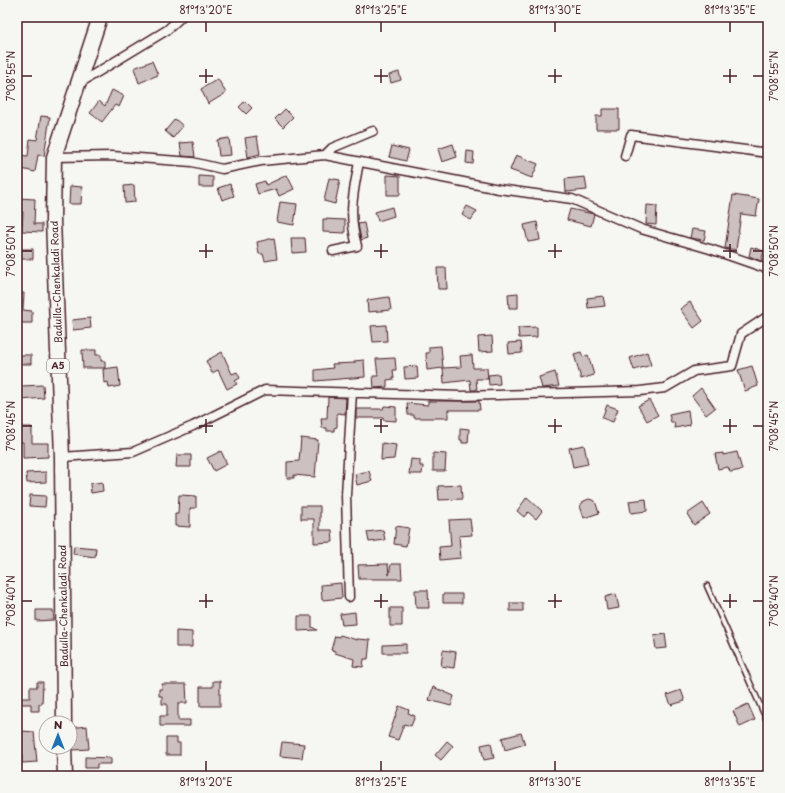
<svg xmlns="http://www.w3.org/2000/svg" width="785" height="793" font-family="'Playpen Sans',sans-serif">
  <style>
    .building { fill: #ccc1c0; stroke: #4a1f2b }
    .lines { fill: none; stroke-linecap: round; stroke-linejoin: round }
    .lane-casing { stroke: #4a1f2b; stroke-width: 7 }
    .street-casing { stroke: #4a1f2b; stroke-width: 11 }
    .highway-casing { stroke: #4a1f2b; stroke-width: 17 }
    .lane { stroke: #f6f6f2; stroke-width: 4 }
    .street { stroke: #f6f6f2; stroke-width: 8 }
    .highway { stroke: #f6f6f2; stroke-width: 14 }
    .ticks { fill: none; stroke: #4a1f2b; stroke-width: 1.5 }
    .labels { text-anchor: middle; stroke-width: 3; stroke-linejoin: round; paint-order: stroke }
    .shield { fill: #f6f6f2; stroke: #7e6067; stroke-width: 1 }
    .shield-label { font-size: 9px; font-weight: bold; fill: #4a1f2b }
    .street-label { font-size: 10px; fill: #4a1f2b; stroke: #f6f6f2 }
    .neatline { fill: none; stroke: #4a1f2b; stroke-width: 1.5 }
    .ticks-label { font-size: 10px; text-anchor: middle; fill: #4a1f2b }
  </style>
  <rect width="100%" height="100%" fill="#f6f6f2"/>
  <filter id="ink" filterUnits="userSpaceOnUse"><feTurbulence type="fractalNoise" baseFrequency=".025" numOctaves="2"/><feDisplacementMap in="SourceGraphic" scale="8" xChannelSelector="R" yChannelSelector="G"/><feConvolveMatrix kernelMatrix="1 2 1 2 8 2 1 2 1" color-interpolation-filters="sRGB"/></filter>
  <g filter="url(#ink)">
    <path class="building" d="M152,61L158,75L139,83L134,68Z
      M399,72L401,80L391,83L389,75Z
      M218,79L226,93L208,104L201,89Z
      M112,90L124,96L119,107L115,105L102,122L90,113L99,101L105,106Z
      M245,101L252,108L246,114L239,107Z
      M285,109L293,117L283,127L275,119Z
      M602,109H619V129H596V116H602Z
      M41,116L50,117L44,156L38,155L35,172L17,168V155L28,156L30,139L37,140Z
      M175,119L183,126L173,138L165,131Z
      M257,136L260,154L248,157L245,138Z
      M229,138L231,155L219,156L217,140Z
      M193,142L195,157L182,156L180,143Z
      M453,144L457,157L442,162L438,149Z
      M392,146L409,150L406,161L389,157Z
      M467,151L474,152L473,164L466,163Z
      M516,155L538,164L532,178L510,170Z
      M287,175L294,189L279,196L276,189L258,194L255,184L265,181L266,185Z
      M387,175L400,176V195H387Z
      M199,176L213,177V187H199Z
      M585,177L587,190L566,192L565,179Z
      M329,178L340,180L335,204L324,201Z
      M230,184L234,196L222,200L218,188Z
      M134,185L135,202L125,203L124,186Z
      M70,186L82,187L81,204H69Z
      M733,195L759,199L756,216L741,214L736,250L725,248Z
      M18,198L35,199L34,224H42V232L22,231L23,212H17Z
      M280,202L297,204L294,225L277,222Z
      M647,205L657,206L656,225L646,224Z
      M467,206L477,211L471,220L462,215Z
      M392,207L394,216L378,221L375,212Z
      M570,209L594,214L591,226L567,220Z
      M323,219L345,220V233L323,232Z
      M537,222L540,240L528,242L524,225Z
      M364,223L367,238L361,240L358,224Z
      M692,229L706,231L704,240L690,238Z
      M274,238L277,259L265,261L263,254H259L257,242Z
      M291,238H305L306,252L292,253Z
      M751,247L764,251L761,261L749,256Z
      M17,249H33V259H17Z
      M437,268H446L447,289H438Z
      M17,293H24L23,310L32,311V323H17Z
      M518,293V308H509L508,294Z
      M603,296L605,306L588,308L587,298Z
      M389,297L391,310L368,312L367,300Z
      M690,302L703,321L694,328L680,309Z
      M90,318L91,328L73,330L72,320Z
      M386,325L387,341L373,342L371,326Z
      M537,327V337L519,338L518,328Z
      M492,336L493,351L479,352L478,337Z
      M521,342L522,353L509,354L508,343Z
      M441,346L443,368L427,370L426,353H429V347Z
      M82,350H96V355H101V361H105V368H83Z
      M222,352L232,374L237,372L240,378L235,381L237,384L227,389L218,370L212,373L206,361Z
      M581,352L583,357L588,355L594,375L581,379L574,354Z
      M647,352L651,365L634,370L630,358Z
      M18,355H31V364H19Z
      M472,355L473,368H487L488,379H476L477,390H471L470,380L444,383L443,368L461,367L460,356Z
      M395,358L396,370H393L394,379L387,380V387L374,388L373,376H378L376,359Z
      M364,360L365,377L315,381V370L333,368L332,364L355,363L354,361Z
      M417,366L418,378L405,379L404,367Z
      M752,366L758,386L745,391L738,370Z
      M118,367L120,386L109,388L108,382L104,383L103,369Z
      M555,372L559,386L542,388L539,377Z
      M499,374L500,384L489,385L488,375Z
      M43,385L44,398L21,400V386Z
      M701,388L715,408L706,415L692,396Z
      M328,397L346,398L345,414L337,413V427L334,428V431H327V428H322L321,418H327Z
      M649,400L658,415L647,421L638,406Z
      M428,401H479L480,410H448V418H414V415H408L407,403L428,405Z
      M607,405L618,409L613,422L602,418Z
      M384,406L396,407V421L383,420V418H356V409H383Z
      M688,410L690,425L675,428L674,422H671L669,414Z
      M17,427H32V443H48V457L23,458V442H17Z
      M460,428L469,429L468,443H462V440H460Z
      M301,438L318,440L315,477L294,475V478H287V462L299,461Z
      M382,443L396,445L394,459L381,460Z
      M584,445L588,464L573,467L569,448Z
      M221,451L227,464L214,471L207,458Z
      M737,452L742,470L730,472L728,467L718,469L715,454L723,453V455Z
      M433,453L446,454L445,471H433Z
      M177,455H191V467H176Z
      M411,459L420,460V466H423L422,474H409Z
      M369,471L372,481L357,485L355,474Z
      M46,472V482L27,483L26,473Z
      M102,482L103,491L91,493L90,484Z
      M461,485L462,499L439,500L438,486Z
      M30,495L46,496L45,507L29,506Z
      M179,495L196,496V508H190V527L175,526V514H178Z
      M527,497L542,511L536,519L528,512L524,517L517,511Z
      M589,499L595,501L599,513L584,518L580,506L584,501Z
      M646,499L647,511L631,513L629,501Z
      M703,503L710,514L694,525L687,514Z
      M301,506H320V530H332L333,542L314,543V519H301Z
      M470,519L472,535L459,536L461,558L440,560L439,547L451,546L449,520Z
      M396,526L409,528L406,546L394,544Z
      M383,530L385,540L369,542L367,532Z
      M74,546L96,548L95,557L73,554Z
      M388,564L389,575L391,564H401L402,579H359L358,565Z
      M341,583L342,598L322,600L321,585Z
      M415,590H428L429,608H416Z
      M443,594H462V603H443Z
      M616,594L619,608L607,610L605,597Z
      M510,603H523V611H510Z
      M390,608H402V626H390Z
      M36,610H53L54,620L36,621Z
      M355,612L356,624L342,625L340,614Z
      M298,616H312V627L317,630L298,631Z
      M176,631L192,632V647H176Z
      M665,634L667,648L656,649L654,636Z
      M340,635L357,640V639L370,640L368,659H364L363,667L353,666L354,659L335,653V651L331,650L335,636L339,637Z
      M406,644V653H383V645Z
      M443,650L456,652L454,668L441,666Z
      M213,681H220V706H200V687H213Z
      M37,682H43L42,704H39V711H31V704H17V698H30V687H37Z
      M162,684H186L187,703H178V720H190V726H160V716H167V704H162V696H159V689H162Z
      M433,687L454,696L451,706L429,700Z
      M681,690L685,701L671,705L667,695Z
      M748,704L755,720L740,727L733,711Z
      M399,706L409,710L408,713L415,716L411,726L404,724L398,740L388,737Z
      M87,726L89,749L73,750L70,728Z
      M22,731L34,732L37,762L22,763Z
      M521,733L525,744L505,750L502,738Z
      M166,738H177V743H180V755H166Z
      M447,741L453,746L441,760L435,755Z
      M282,742L304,744L302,758L280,756Z
      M491,743L494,758L484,760L481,745Z
      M85,757L111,758V764H97V768H85Z"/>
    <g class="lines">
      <g class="lane-casing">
        <path id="lane" d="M707,586L768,723"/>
      </g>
      <g class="street-casing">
        <path id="street" d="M78,84L167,30L181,17
          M325,155L332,148L373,131
          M625,156L631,135L768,153
          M54,157L112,156L192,162L222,169L261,161L325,155L499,189L572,199L641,229L710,249L768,269
          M333,251L357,246C348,213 353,195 359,162
          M62,457L133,452L193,426L265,390L461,396L640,391L665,388L694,371L732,366L741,334L768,316
          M349,597L346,495L352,392"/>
      </g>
      <g class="highway-casing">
        <path id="highway" d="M64,723L62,457L53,220L54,157L100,17
          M64,747L65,776"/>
      </g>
      <use href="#lane" class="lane"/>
      <use href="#street" class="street"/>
      <use href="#highway" class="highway"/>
    </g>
  </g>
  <path class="ticks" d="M206,22V32M381,22V32M555,22V32M730,22V32M206,69V83M381,69V83M555,69V83M730,69V83M22,76H32M199,76H213M374,76H388M548,76H562M723,76H737M753,76H763M206,244V258M381,244V258M555,244V258M730,244V258M22,251H32M199,251H213M374,251H388M548,251H562M723,251H737M753,251H763M206,419V433M381,419V433M555,419V433M730,419V433M22,426H32M199,426H213M374,426H388M548,426H562M723,426H737M753,426H763M206,594V608M381,594V608M555,594V608M730,594V608M22,601H32M199,601H213M374,601H388M548,601H562M723,601H737M753,601H763M206,761V771M381,761V771M555,761V771M730,761V771"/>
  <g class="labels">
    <rect class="shield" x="47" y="359" width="22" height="14" rx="3"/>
    <g class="shield-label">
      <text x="58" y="369">A5</text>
    </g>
    <g class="street-label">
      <text transform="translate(56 282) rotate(-92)" y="4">Badulla-Chenkaladi Road</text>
      <text transform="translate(63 606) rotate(-91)" y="4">Badulla-Chenkaladi Road</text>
    </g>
  </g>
  <rect width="785" height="793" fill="none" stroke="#f6f6f2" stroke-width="44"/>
  <g transform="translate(58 735)"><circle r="19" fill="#f6f6f2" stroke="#b1a0a2"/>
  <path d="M0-3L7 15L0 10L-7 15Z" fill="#1f6fb2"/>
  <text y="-6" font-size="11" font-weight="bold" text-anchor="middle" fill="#4a1f2b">N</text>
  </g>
  <rect x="22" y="22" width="741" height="749" class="neatline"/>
  <g class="ticks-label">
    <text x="206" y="14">81°13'20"E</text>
    <text x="381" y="14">81°13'25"E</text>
    <text x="555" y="14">81°13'30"E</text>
    <text x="730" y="14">81°13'35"E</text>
    <text transform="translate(11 76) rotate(-90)" y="4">7°08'55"N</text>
    <text transform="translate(774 76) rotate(-90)" y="4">7°08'55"N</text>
    <text transform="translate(11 251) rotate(-90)" y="4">7°08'50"N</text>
    <text transform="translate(774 251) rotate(-90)" y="4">7°08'50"N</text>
    <text transform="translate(11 426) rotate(-90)" y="4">7°08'45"N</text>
    <text transform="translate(774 426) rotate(-90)" y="4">7°08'45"N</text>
    <text transform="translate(11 601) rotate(-90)" y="4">7°08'40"N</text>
    <text transform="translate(774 601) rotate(-90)" y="4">7°08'40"N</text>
    <text x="206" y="786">81°13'20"E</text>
    <text x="381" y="786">81°13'25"E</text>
    <text x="555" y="786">81°13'30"E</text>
    <text x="730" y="786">81°13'35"E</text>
  </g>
</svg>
